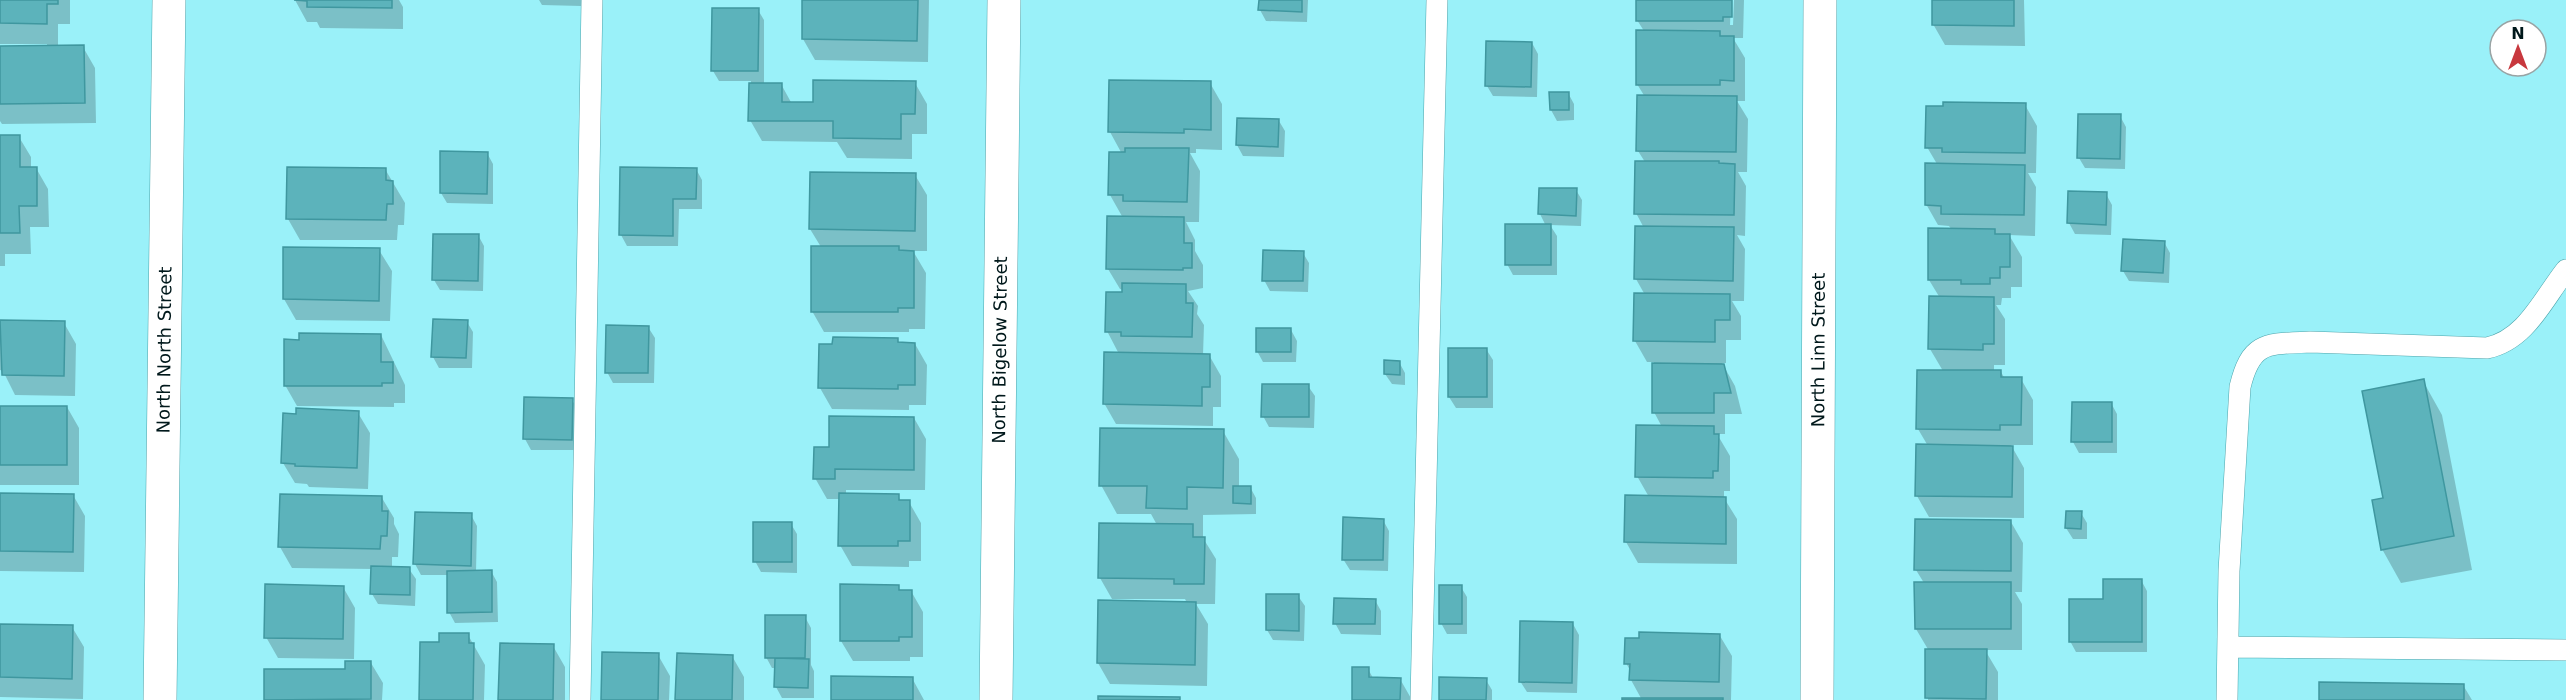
<svg xmlns="http://www.w3.org/2000/svg" width="2566" height="700" font-family="'DejaVu Sans',sans-serif">
  <style>
    .shadow { fill: #0003 }
    .building { fill: #5cb3bb; stroke: #3f979f; stroke-width: 1.5 }
    .lines { fill: none; stroke-linecap: round; stroke-linejoin: round }
    .service-casing { stroke: #4ca4ab; stroke-width: 22 }
    .minor-casing { stroke: #4ca4ab; stroke-width: 34 }
    .tertiary-casing { stroke: #4ca4ab; stroke-width: 34 }
    .service { stroke: #fff; stroke-width: 21 }
    .minor { stroke: #fff; stroke-width: 33 }
    .tertiary { stroke: #fff; stroke-width: 33 }
    .labels { text-anchor: middle; stroke-width: 5; stroke-linejoin: round; paint-order: stroke }
    .street-label { font-size: 18px; fill: #00181b; stroke: #fff }
  </style>
  <rect width="100%" height="100%" fill="#9af1f9"/>
  <path class="shadow" d="M0,0H70V24H58V47H83L95,68L96,123L2,124L0,121V48L47,47V44H0Z
    M295,0H399L403,7V29L320,28L317,22H307Z
    M539,0H581V6L542,5Z
    M804,0H929L928,62L815,60L803,39Z
    M1260,0H1308L1307,22L1266,21L1260,10Z
    M1638,0H1731L1730,25H1733L1734,0H1744L1743,38H1733L1745,58V101H1737L1748,119L1747,172H1738L1746,186L1745,236L1737,235L1745,249L1744,301H1732L1741,316V340H1726V363H1722L1735,386L1742,414H1725V434H1717L1730,456V491H1724V498L1737,519V564L1638,563L1626,542L1649,497L1637,476L1662,427L1654,412V362H1647L1635,341V295H1645L1636,279L1644,228L1636,213L1645,162L1638,151L1645,97L1637,84L1644,31L1637,20Z
    M1934,0H2024L2025,46L1945,45L1933,24Z
    M758,10L764,20V84H781L792,104H814L915,83L927,104V134H912V159L847,158L837,142L762,141L750,120L751,81H719L713,71Z
    M1532,43L1538,54L1537,97L1493,96L1487,86Z
    M1210,83L1222,104V150L1196,149V153H1190L1200,171L1199,222H1186L1195,240V251L1203,265V288L1188,291L1198,306L1197,314L1204,325L1203,355H1209L1221,376V407H1213V426L1116,424L1104,403L1119,354L1107,331L1123,294L1124,290L1120,289L1108,269L1123,218L1110,195L1122,154L1110,132Z
    M1568,93L1574,104V120L1557,121L1551,110Z
    M2025,105L2037,126L2036,173H2028L2036,187L2035,236L2009,235L2022,257V287H2011V298H2002L2001,305H1996L2005,319V365H1994V372H2001L2005,379H2021L2033,400V445H2011L2024,468V518L1929,517L1917,496L1928,446L1918,429L1943,371L1930,349L1940,298L1929,280L1952,230L1949,226L1938,225L1926,204L1937,164L1927,147Z
    M2120,116L2126,127L2125,169L2085,168L2079,158Z
    M1238,119L1279,121L1285,131L1284,157L1243,156L1237,145Z
    M0,137H19L31,157V168H36L48,189L49,227H30L31,254H5V266H0Z
    M487,153L493,164V204L447,203L441,193Z
    M385,169L405,203L404,225H398L397,240H300L288,219Z
    M696,169L702,180V209H679L678,246H627L621,235Z
    M915,175L927,195V251H913L926,273L925,329H909V332H824L812,311L821,247L810,229Z
    M1540,189L1576,190L1582,200L1581,226L1550,225L1557,236V275H1513L1507,264L1546,226L1540,214Z
    M2106,194L2112,205L2111,235L2075,234L2069,223Z
    M478,235L484,246L483,291L440,290L434,280Z
    M2164,242L2170,253L2169,283L2129,281L2123,271Z
    M379,250L392,271L390,321L296,320L284,299Z
    M1303,253L1309,263L1308,292L1270,291L1264,280Z
    M0,321L64,323L76,344L75,396L15,395L3,371L0,370Z
    M467,322L473,332L472,368H439L433,357Z
    M648,327L655,338L654,383H613L607,372Z
    M1291,330L1297,341L1296,362H1263L1257,351Z
    M381,335L405,385V403H394V407L297,406L285,385Z
    M897,340L900,344H915L927,365L926,405H909V410L832,409L820,388Z
    M1486,349L1493,360V408H1456L1449,397Z
    M1399,362L1405,373V385L1392,384L1385,374Z
    M2423,381L2442,415L2472,570L2401,583L2382,549L2384,499Z
    M1308,386L1315,396L1314,428L1269,427L1263,416Z
    M525,399L572,400L578,410L577,450H531L525,439Z
    M2111,403L2117,414V453H2079L2073,442Z
    M0,407H67L79,428V485H0Z
    M358,413L370,433L368,489L309,487L307,484L295,483L283,463Z
    M914,418L926,439L925,490H846V495H898L901,502H909L921,523V561H909V567L852,566L840,545V499H827L815,478L830,449Z
    M1223,431L1239,459V487H1250L1256,498V514L1203,515V538L1216,559L1215,604H1196L1208,624L1207,686L1110,684L1098,663L1187,603L1185,599H1112L1100,578L1157,525L1151,514H1117L1101,485Z
    M0,494L73,495L85,516L84,572L0,571Z
    M382,498L394,518V524L399,534L398,557H392V568L409,569L416,579L415,606L378,604L372,594L373,569L292,568L280,547Z
    M2067,512L2081,513L2087,523V539H2073L2066,528Z
    M471,515L477,526L476,572L491,571L497,582L498,622L455,623L449,612L448,575H421L415,564Z
    M1383,520L1389,531L1388,571L1350,570L1343,559Z
    M2011,522L2023,543L2022,592H2015L2022,604V650H1985L1998,672V700H1928L1929,651L1916,629L1924,583L1916,570Z
    M791,524L797,534V573L761,572L755,561Z
    M2141,580L2147,591V652H2076L2070,641L2105,600Z
    M343,587L355,608L354,659L278,658L266,637Z
    M898,587L901,591H911L923,612V657H910V661H853L841,641Z
    M1461,587L1467,597V634H1447L1441,623Z
    M1298,596L1305,606L1304,641L1273,640L1267,630Z
    M1375,600L1381,611V635L1341,634L1335,623Z
    M805,617L811,628V665L814,671V698H782L776,687V668H772L766,657Z
    M1573,624L1579,635L1577,693L1527,692L1520,681Z
    M0,625L72,627L84,647L83,699L0,697Z
    M468,635L485,665L484,700H421L441,644Z
    M1720,636L1732,656L1731,700H1624H1642L1631,680V672L1626,663Z
    M553,646L565,667V700H500Z
    M658,655L670,676L669,700H603Z
    M732,656L744,677V700H676Z
    M371,663L383,683L382,700H265V670H347Z
    M1368,669L1373,678L1400,679L1412,700H1354Z
    M912,678L924,700H833Z
    M1486,680L1492,690V700H1440Z
    M2463,685L2472,700H2320Z"/>
  <path class="building" d="M0,0H58V4H47V24L0,23Z
    M294,0H392V8L307,7V1Z
    M802,0H918L917,41L802,39Z
    M1259,0H1302V12L1258,10Z
    M1636,0H1732V17H1723V21H1636Z
    M1932,0H2014V26L1932,25Z
    M712,8H759L758,71H711Z
    M1636,30L1720,31V36H1734V81L1720,80V85H1636Z
    M1486,41L1532,42L1531,87L1485,86Z
    M84,45L85,103L0,104V46Z
    M813,80L916,81L915,114H901V139L833,138V121H748L749,83H782V102H813Z
    M1109,80L1211,81V130L1184,129V133L1108,132Z
    M1549,92H1569V110H1550Z
    M1637,95L1737,96L1736,152L1636,151Z
    M1943,102L2026,103L2025,153L1942,152V148H1925L1926,106H1943Z
    M2078,114H2121L2120,159L2077,158Z
    M1237,118L1279,119L1278,147L1236,145Z
    M0,135H20V167H37V206H19L20,233H0Z
    M1125,148H1189L1187,202L1123,201V195H1108L1109,152H1125Z
    M440,151L488,152L487,194L440,193Z
    M1635,161H1719V163L1735,164L1734,215L1634,214Z
    M1925,163L2025,165L2024,215L1941,214V206L1925,205Z
    M287,167L386,168V180L393,181V204H387L386,220L286,219Z
    M620,167L697,168L696,199H673V236L619,235Z
    M810,172L916,173L915,231L809,229Z
    M1539,188H1577L1576,216L1538,214Z
    M2068,191L2107,192L2106,225L2067,223Z
    M1107,216L1184,217V243H1192V268H1183V270L1106,269Z
    M1505,224H1551V265H1505Z
    M1635,226L1734,227L1733,281L1634,279Z
    M1928,228L1995,229V234H2010V267H2000V278H1990V284H1961V280H1928Z
    M433,234H479L478,281L432,280Z
    M2123,239L2165,241L2163,273L2121,271Z
    M811,246H899V250L914,251V308H898V312H811Z
    M283,247L380,248L379,301L283,299Z
    M1263,250L1304,251L1303,281H1262Z
    M1122,283L1186,284V303H1193L1192,337L1121,336V332H1105L1106,292H1122Z
    M1634,293L1730,294V320H1715V342L1633,341Z
    M1929,296L1994,297V344H1983V350L1928,349Z
    M433,319L468,320L466,358L431,357Z
    M0,320L65,321L64,376L2,375Z
    M606,325L649,326L648,373H605Z
    M1256,328H1291V352H1256Z
    M299,333L381,334V362H393V383H382V386H284V339L299,340Z
    M833,337L898,338V342L915,343V385H898V389L818,388L819,344H832Z
    M1448,348H1487V397H1448Z
    M1104,352L1210,354V387H1202V406L1103,404Z
    M1384,360L1400,361V375L1384,374Z
    M1652,363L1724,364L1731,393H1714V413H1652Z
    M1917,370H2001V377H2022L2021,425H2000V430L1916,429Z
    M2424,379L2454,536L2381,550L2372,500L2383,498L2362,391Z
    M1262,384H1309V417H1261Z
    M524,397L573,398L572,440L523,439Z
    M2072,402H2112V442H2071Z
    M0,406H67V465H0Z
    M296,408L359,411L357,468L295,466V464L281,463L283,413L296,414Z
    M829,416L914,417V470L835,469V479H813L814,447H829Z
    M1636,425L1714,426V434H1719L1718,471H1713V478L1635,477Z
    M1100,428L1224,429L1223,488L1187,487V509L1146,508L1147,486H1099Z
    M1916,444L2013,446L2012,497L1915,496Z
    M1233,486H1251V504L1233,503Z
    M0,493L74,494L73,552L0,551Z
    M839,493L899,494V500H910V541H898V546H838Z
    M280,494L382,496V511H388L387,536H381L380,549L278,547Z
    M1625,495L1726,497V544L1624,542Z
    M2066,511H2082L2081,529L2065,528Z
    M415,512L472,513L471,566L413,564Z
    M1343,517L1384,519L1383,560H1342Z
    M1915,519L2011,520V571L1914,570Z
    M753,522H792V562H753Z
    M1099,523L1193,524V537H1205L1204,584H1174V579L1098,578Z
    M371,566L410,567V595L370,594Z
    M492,570V612L447,613V571Z
    M2103,579H2142V642H2069V599H2103Z
    M1914,582H2011V629H1915Z
    M265,584L344,586L343,639L264,638Z
    M840,584L899,585V590H912V637H899V641H840Z
    M1439,585H1462V624H1439Z
    M1266,594H1299V631L1266,630Z
    M1334,598L1376,599L1375,624H1333Z
    M1098,600L1196,602L1195,665L1097,663Z
    M765,615H806L805,658H765Z
    M1520,621L1573,622L1572,683L1519,682Z
    M0,624L73,625L72,679L0,677Z
    M1639,632L1720,634L1719,682L1629,680L1630,664H1624L1625,638H1639Z
    M439,633H469V643H474L473,700H419L420,642H439Z
    M500,643L554,644L553,700H498Z
    M1925,649H1987L1986,699L1925,698Z
    M602,652L659,653L658,700H601Z
    M677,653L733,655L732,700H675Z
    M775,658L809,659L808,688L774,687Z
    M345,661H371V699L264,700V669H345Z
    M1352,667H1369V677L1401,678L1400,700H1352Z
    M831,676L913,677V700H831Z
    M1439,677L1487,678L1486,700H1439Z
    M2319,682L2464,684V700H2319Z
    M1098,696L1180,697V700H1098Z
    M1622,698H1723V700H1622Z"/>
  <g class="lines">
    <g class="service-casing">
      <path id="service" d="M2228,647L2566,650
        M580,700L592,0
        M1421,700L1437,0
        M2227,700L2229,571L2240,387C2251,341 2267,344 2310,342L2487,348C2526,340 2543,299 2566,270"/>
    </g>
    <g class="minor-casing">
      <g id="minor">
        <path id="s1" d="M996,700L1004,0"/>
        <path id="s2" d="M1817,700L1820,0"/>
      </g>
    </g>
    <g class="tertiary-casing">
      <g id="tertiary">
        <path id="s3" d="M160,700L169,0"/>
      </g>
    </g>
    <use href="#service" class="service"/>
    <use href="#minor" class="minor"/>
    <use href="#tertiary" class="tertiary"/>
  </g>
  <g class="labels">
    <g class="street-label">
      <text dy="6" stroke="none"><textPath href="#s3" startOffset="350">North North Street</textPath></text>
      <text dy="6" stroke="none"><textPath href="#s1" startOffset="350">North Bigelow Street</textPath></text>
      <text dy="6" stroke="none"><textPath href="#s2" startOffset="350">North Linn Street</textPath></text>
    </g>
  </g>
  <g transform="translate(2518 48)"><circle r="28" fill="#ffffff" stroke="#99a3a4" stroke-width="1.5"/>
  <path d="M0-4.5L10 22L0 15L-10 22Z" fill="#c8383e"/>
  <text y="-9" font-size="16" font-weight="bold" text-anchor="middle" fill="#00181b">N</text>
  </g>
</svg>
